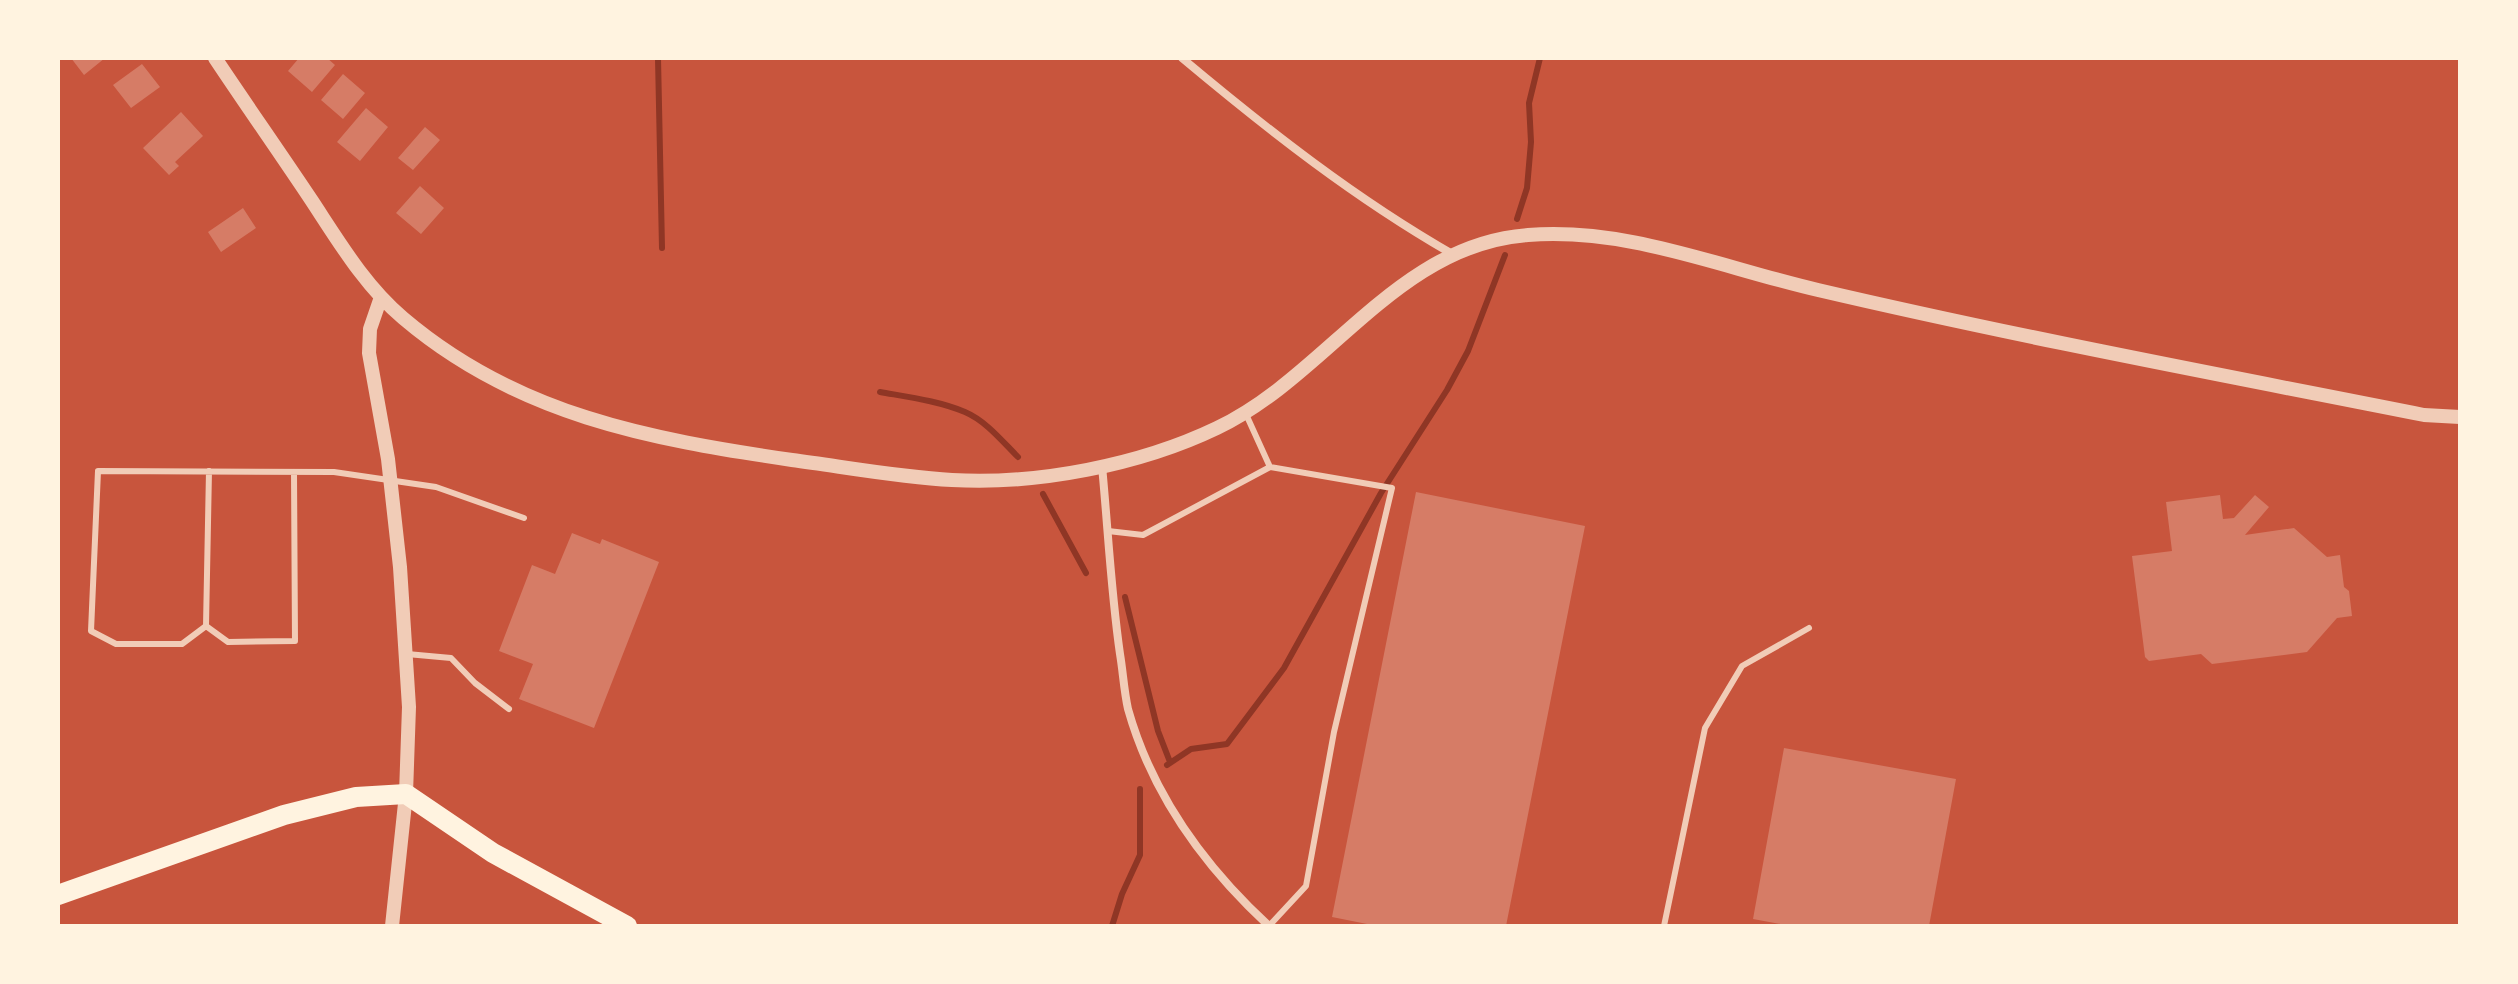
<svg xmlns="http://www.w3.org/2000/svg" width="2518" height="984" font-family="Barlow,sans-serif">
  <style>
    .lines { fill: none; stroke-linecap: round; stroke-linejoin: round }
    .stream { stroke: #8f3625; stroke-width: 6 }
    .building { fill: #d67c66 }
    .service { stroke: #f1ccb7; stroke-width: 6 }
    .minor { stroke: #f1ccb7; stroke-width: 8 }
    .tertiary { stroke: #f1ccb7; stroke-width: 14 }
    .trunk { stroke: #fff3e0; stroke-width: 20 }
  </style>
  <rect width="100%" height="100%" fill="#c8553d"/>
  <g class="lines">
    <path class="stream" d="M658,58L662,248
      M1517,219L1527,188L1531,142L1529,103L1540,58
      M880,392C908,397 939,401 965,412C986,421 1002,441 1018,457
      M1043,494L1086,573
      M1125,597L1158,731L1170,762
      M1167,765L1191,749L1227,744L1284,668L1381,493L1447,390L1468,351L1505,255
      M1112,926L1122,894L1140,855V789"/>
  </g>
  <path class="building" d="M71,58H105L84,75Z
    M299,58H327L335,65L312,92L288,71Z
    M142,64L160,87L131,108L113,85Z
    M343,74L365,93L343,119L321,100Z
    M366,108L388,127L360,161L337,142Z
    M181,112L203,136L175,162L179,166L169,175L143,148Z
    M425,127L440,140L413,170L398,158Z
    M420,186L444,208L421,234L396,213Z
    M243,208L256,228L221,252L208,232Z
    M1416,492L1585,526L1506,926H1377L1332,917Z
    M2220,495L2223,519L2234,518L2255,495L2269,507L2245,535L2294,528L2327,557L2340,555L2344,587L2349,591L2352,616L2337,618L2307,652L2212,664L2201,654L2149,661L2145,657L2132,556L2172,551L2166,502Z
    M572,533L600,544L602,539L659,562L594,728L519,699L533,664L499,651L532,565L555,574Z
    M1784,748L1956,779L1929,926H1791L1753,919Z"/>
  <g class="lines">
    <path class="service" d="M209,471L206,626L182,644H116L91,631L98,471L334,472L436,487L524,518
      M1108,531L1143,535L1270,467L1245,412
      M206,626L228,642L295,641L294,473
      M407,654L451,658L475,683L509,709
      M1269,926L1306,886L1334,732L1392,488L1270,467
      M1664,926L1705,728L1742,666L1809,628"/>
    <path class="minor" d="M1182,58C1268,130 1356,199 1454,255
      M1102,466C1108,529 1111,592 1120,654C1123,672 1124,691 1128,709C1152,794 1205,867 1269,926"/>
    <path class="tertiary" d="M215,58C247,106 280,153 312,201C339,242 365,286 403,318C517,415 649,439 792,460C845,467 898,477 952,480C1037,485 1140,465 1217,428C1327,376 1397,244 1528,235C1628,227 1722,268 1818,290C2019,337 2222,375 2424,415L2460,417
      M381,297L370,329L369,353L388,459L400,567L409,707L406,794L392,926"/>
    <path class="trunk" d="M58,895L284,815L356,797L406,794L493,853L627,926"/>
  </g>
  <rect width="2518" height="984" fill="none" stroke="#fff3e0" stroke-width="120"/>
</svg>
